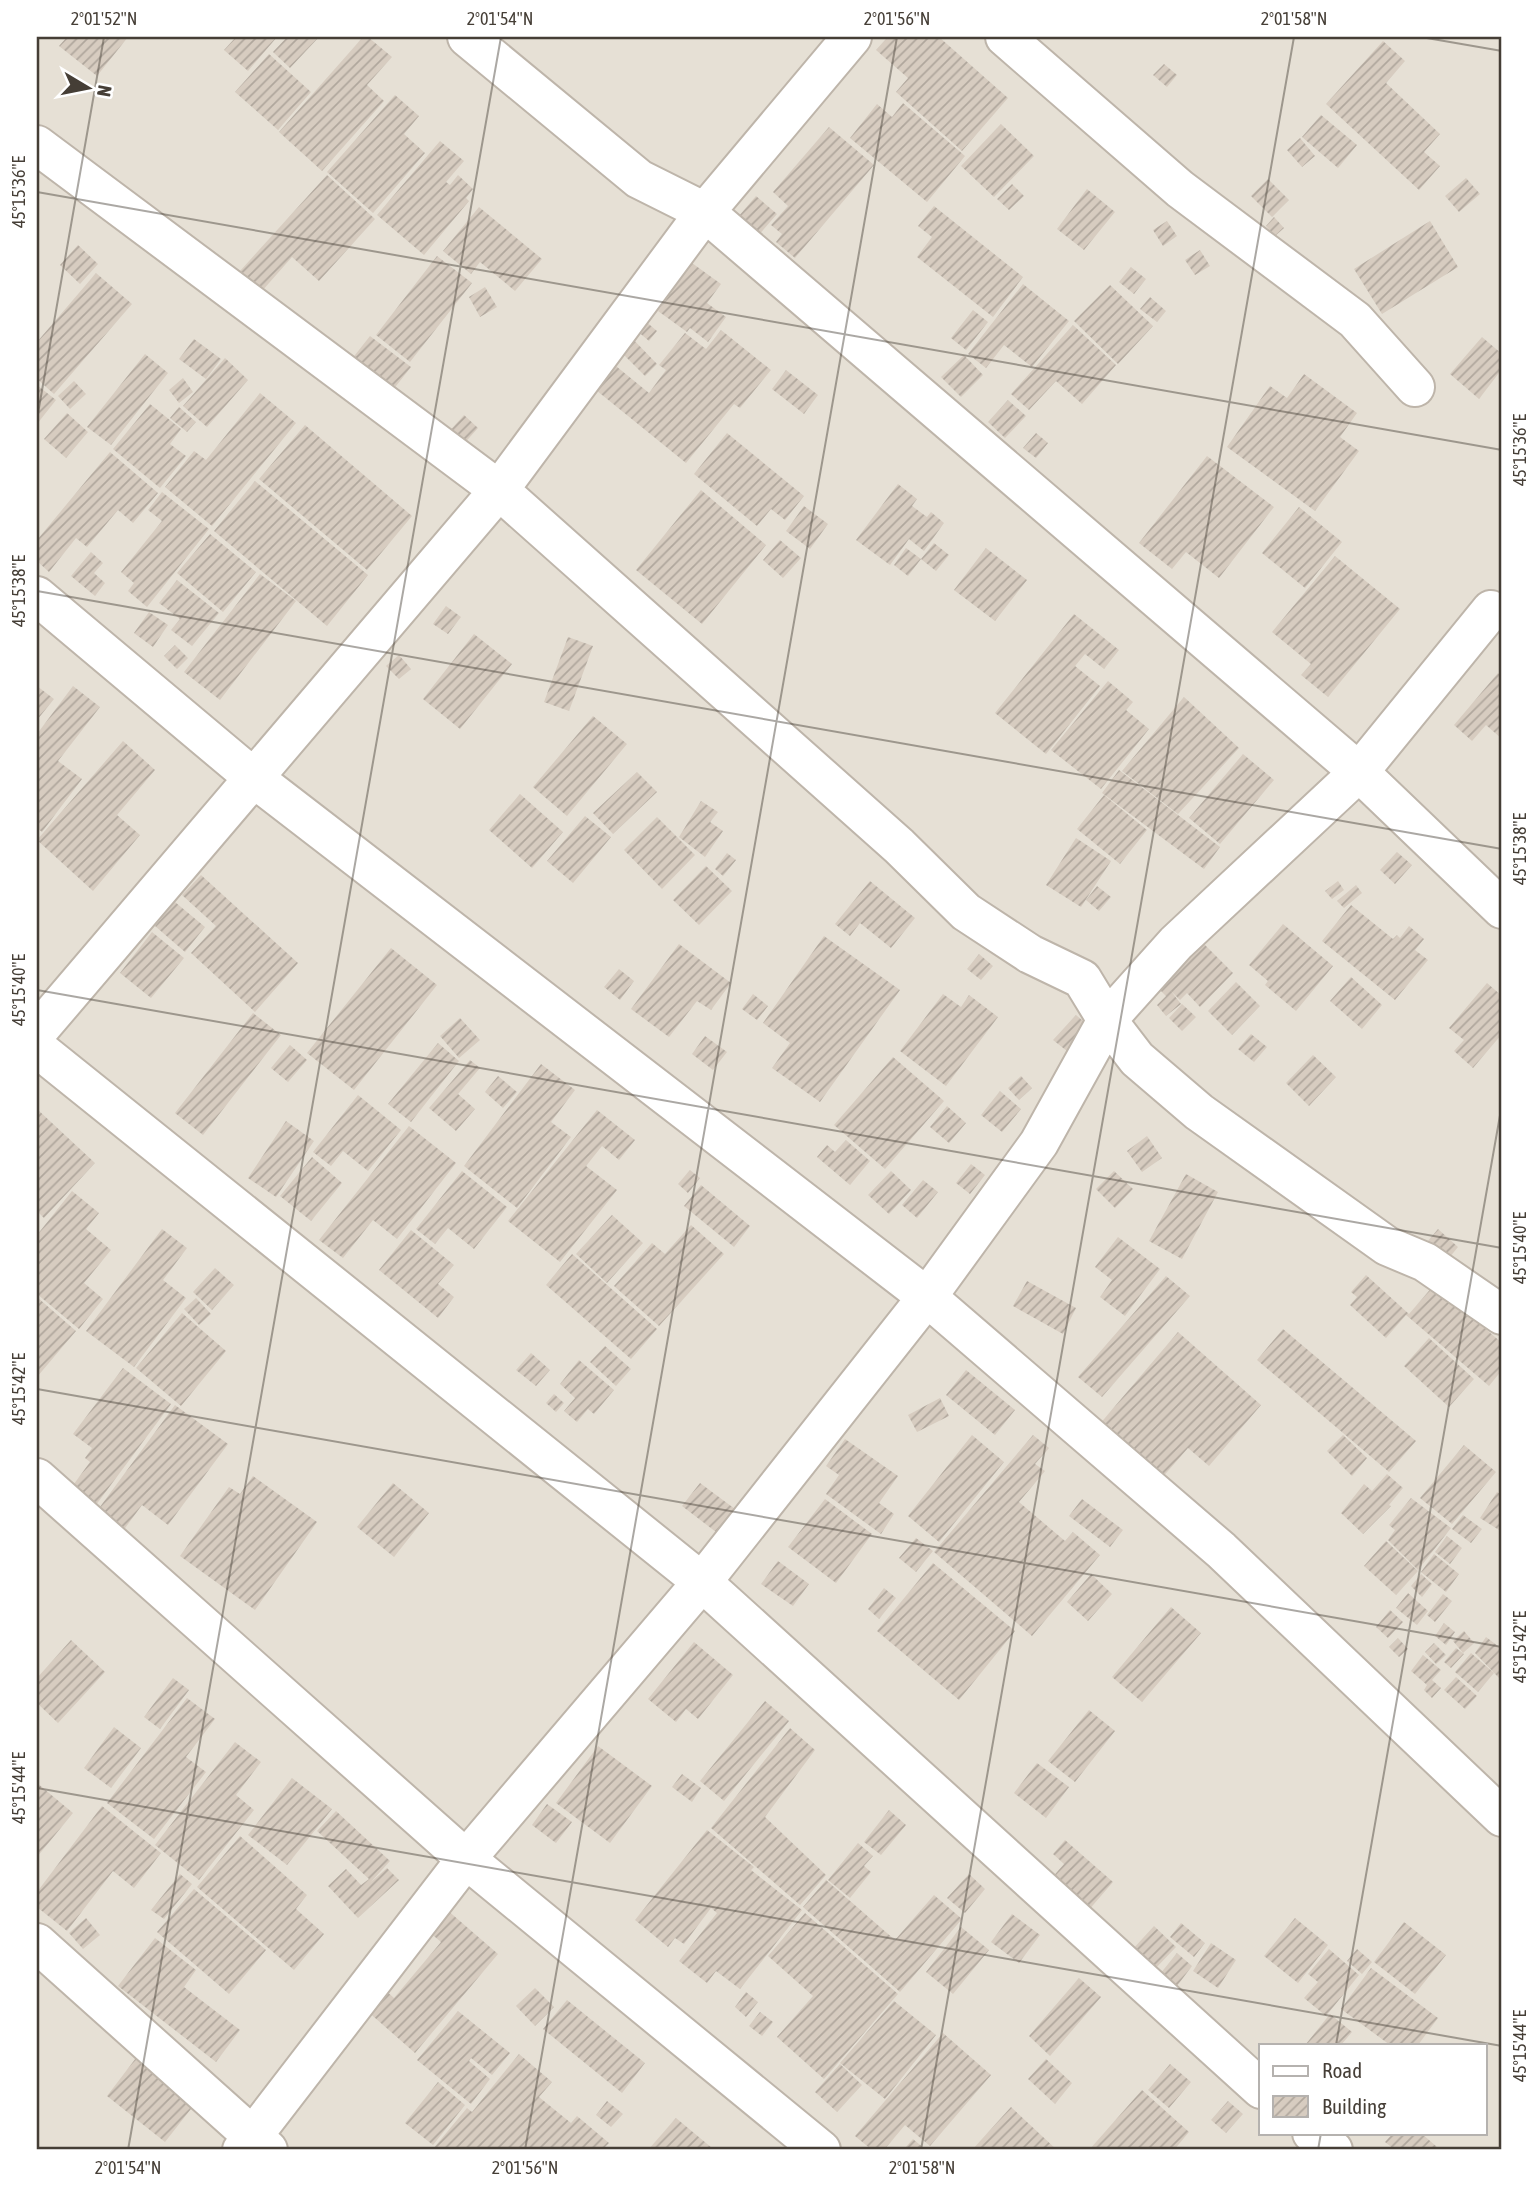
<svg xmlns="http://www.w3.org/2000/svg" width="1539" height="2187" font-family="'Asap Condensed',sans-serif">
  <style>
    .residential { fill: #e6e0d5; fill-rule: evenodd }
    .building { fill: url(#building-hatch) }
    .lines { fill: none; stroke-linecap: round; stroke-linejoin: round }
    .minor-casing { stroke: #beb5aa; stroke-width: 42 }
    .minor { stroke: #fff; stroke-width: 38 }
    .ticks { fill: none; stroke: #453e36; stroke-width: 2; stroke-opacity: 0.45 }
    .neatline { fill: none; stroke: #453e36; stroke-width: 2.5 }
    .ticks-label { font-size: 18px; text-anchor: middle; fill: #453e36 }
  </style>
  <defs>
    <pattern id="building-hatch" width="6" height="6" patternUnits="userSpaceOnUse" patternTransform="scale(1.75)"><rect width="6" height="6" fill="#d7ccc0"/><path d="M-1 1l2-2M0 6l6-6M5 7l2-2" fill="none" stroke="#b0a79d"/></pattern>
  </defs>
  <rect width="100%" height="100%" fill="#f3eee7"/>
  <path class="residential" d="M37,37H1502V2150H37ZM1261,2045H1485V2133H1261Z"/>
  <path class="building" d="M67,37H128L97,76L59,46Z
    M236,37H277L248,71L224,50Z
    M287,37H319L290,68L273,52Z
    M363,37H368L392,57L367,85L384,101L322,171L279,132Z
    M888,37H939L1008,98L962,151L896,92L908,78L876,50Z
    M1383,41L1405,61L1386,83L1440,134L1424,152L1440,166L1419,190L1326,104Z
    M269,54L311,92L278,130L235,92Z
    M1164,64L1177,75L1167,87L1153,75Z
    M395,95L419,116L404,134L425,153L373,213L327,172Z
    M903,103L965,156L927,202L850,138L877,104L892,117Z
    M1321,115L1357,145L1338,168L1302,137Z
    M1001,124L1034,156L994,197L961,166Z
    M829,127L874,165L795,258L776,242L782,234L771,225L788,206L773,192Z
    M1300,138L1315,156L1302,167L1287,150Z
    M440,141L464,161L446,182L450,185L458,175L473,189L466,198L469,201L424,255L377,215Z
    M327,175L375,219L319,281L292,257L262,291L240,271Z
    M1466,178L1480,194L1459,212L1445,196Z
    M1268,179L1289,200L1272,217L1251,196Z
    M1012,184L1024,196L1009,210L997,199Z
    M1087,189L1115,212L1084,250L1057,229Z
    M756,196L777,214L758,236L738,217Z
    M934,206L1023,277L993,317L917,257L932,237L918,226Z
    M479,207L542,259L515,291L480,262L471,274L443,251Z
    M1274,217L1284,228L1275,236L1266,226Z
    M1167,221L1177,236L1163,246L1153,230Z
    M1430,221L1458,267L1382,314L1354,269Z
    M78,245L98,264L80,284L60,265Z
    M1200,250L1210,266L1195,275L1185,260Z
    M437,256L472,283L410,362L376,335Z
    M692,263L721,284L707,303L726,317L708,342L690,328L687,332L658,311Z
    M1131,267L1146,279L1134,294L1119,282Z
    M96,273L132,304L54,394L37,379V342Z
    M1023,284L1069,321L1032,367L1004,345L986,368L968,354Z
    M1110,285L1153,326L1118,364L1074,321Z
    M485,287L497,307L480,317L469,297Z
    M1150,297L1166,311L1157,322L1140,309Z
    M973,310L988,322L966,350L951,338Z
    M644,320L657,331L649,341L636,330Z
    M1073,325L1116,365L1082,404L1056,381L1029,410L1011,394Z
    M721,330L771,370L740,408L734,404L686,463L591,386L611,362L649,393L666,370L659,365L685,333L706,349Z
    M628,334L657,364L645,376L616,347Z
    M370,336L411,367L385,400L344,369Z
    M1482,337L1502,354V369L1479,399L1450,374Z
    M194,339L221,359L206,379L179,359Z
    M145,354L168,373L111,445L87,427Z
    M964,355L983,375L961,397L941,377Z
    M225,358L248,380L207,427L183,406Z
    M786,370L818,395L804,414L772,389Z
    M1304,374L1357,413L1340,437L1359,451L1315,511L1227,447L1270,386L1287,398Z
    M183,378L193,392L179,403L169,390Z
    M74,381L86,394L70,409L58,396Z
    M37,385L56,400L37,424Z
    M260,393L296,423L212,526L165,487L194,451L206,460Z
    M1008,400L1026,416L1005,438L988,422Z
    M150,404L181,429L170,444L186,456L160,488L113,449Z
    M179,407L196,422L187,432L170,418Z
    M67,413L88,432L66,458L44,439Z
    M464,415L478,428L461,447L446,435Z
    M305,425L412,516L367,570L259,479Z
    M727,433L804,496L785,520L771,509L757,526L694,474Z
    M1036,433L1048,443L1036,458L1023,448Z
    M110,452L158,493L133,523L118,510L87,547L76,538L49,572L37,561V540Z
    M1207,456L1274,507L1219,578L1186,552L1172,569L1139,543Z
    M255,481L368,575L327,626L214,531Z
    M898,484L917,499L912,506L927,517L931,512L944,523L924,551L909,539L890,565L856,540Z
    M701,490L766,545L702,624L636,570Z
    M162,492L209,529L147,607L128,591L134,583L121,572L162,521L148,510Z
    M804,506L828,524L810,549L786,531Z
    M1299,507L1342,542L1305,588L1262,553Z
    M210,534L256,572L223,612L177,573Z
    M780,540L801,558L783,578L763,560Z
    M934,543L949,555L936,571L921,559Z
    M906,548L921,559L908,576L894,565Z
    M986,548L1027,580L995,621L954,590Z
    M91,552L103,563L94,573L105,583L95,596L71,576Z
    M1335,556L1400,609L1328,697L1301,675L1311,664L1272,632Z
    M260,574L296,601L220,700L184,672Z
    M177,580L219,613L192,646L171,630L180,619L159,603Z
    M446,606L461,617L448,634L433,624Z
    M149,612L168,625L153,647L134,633Z
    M1074,614L1119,650L1104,669L1085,654L1075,666L1100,686L1046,754L995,713Z
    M474,634L512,664L460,729L423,699Z
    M568,637L593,646L569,711L544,702Z
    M175,645L188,658L177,669L164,656Z
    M399,655L411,669L399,679L386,666Z
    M1498,673L1502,677V739L1486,725L1472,741L1454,725Z
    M1108,681L1133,702L1126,710L1149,729L1101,789L1051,750Z
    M37,686L54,699L37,720Z
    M73,686L100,707L58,761L82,779L42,832L37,828V734Z
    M1184,697L1239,748L1178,814L1122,771Z
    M593,716L627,744L567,816L533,787Z
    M123,741L155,770L117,815L140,835L93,891L37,840Z
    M1243,754L1274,780L1220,844L1189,818Z
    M1119,770L1220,847L1204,869L1102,793Z
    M637,772L657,792L613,834L593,813Z
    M520,794L563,832L532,868L489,830Z
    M1104,795L1147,830L1120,864L1077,829Z
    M701,801L718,812L710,822L723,831L705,857L679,837Z
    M585,816L611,837L573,883L547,861Z
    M657,817L695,855L662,889L624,850Z
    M1076,838L1111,861L1081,907L1046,885Z
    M1397,852L1412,865L1395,884L1380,870Z
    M727,853L736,860L723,876L715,869Z
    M706,866L732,891L699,925L673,900Z
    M201,875L298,963L255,1012L191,953L216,926L182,895Z
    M870,881L915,918L891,948L860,923L850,936L835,924Z
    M1338,881L1344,890L1332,899L1325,891Z
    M1356,885L1362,893L1344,908L1337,901Z
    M1097,886L1111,897L1099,911L1086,900Z
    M175,902L205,927L185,952L155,926Z
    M1351,905L1393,939L1397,935L1400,938L1409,926L1424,939L1415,950L1428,960L1395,1000L1322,941Z
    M1283,924L1333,966L1296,1011L1265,985L1268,981L1249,965Z
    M152,932L184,958L151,998L120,973Z
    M824,936L900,990L820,1102L772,1068L790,1043L763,1023Z
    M1197,937L1233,973L1200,1007L1187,993L1180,1000L1171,991L1181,1004L1166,1016L1157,1005L1166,996L1152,982Z
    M679,944L731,983L711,1010L697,1001L669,1037L631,1009Z
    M391,948L437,985L354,1090L307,1053Z
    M979,954L993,966L981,980L967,969Z
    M619,969L634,981L620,1000L604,987Z
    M1351,977L1382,1005L1362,1029L1330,1001Z
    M1236,982L1260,1006L1232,1035L1208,1011Z
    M1487,983L1502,996V1034L1473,1068L1454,1051L1464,1040L1449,1028Z
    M753,994L768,1006L757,1020L742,1009Z
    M943,994L961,1007L969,995L998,1017L946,1086L900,1051Z
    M1182,1004L1196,1017L1182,1031L1169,1018Z
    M253,1013L281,1035L203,1135L175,1113Z
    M1076,1015L1089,1026L1067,1051L1053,1040Z
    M460,1018L480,1040L459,1058L440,1036Z
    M1251,1034L1267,1047L1254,1062L1238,1049Z
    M705,1036L727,1052L713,1070L692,1054Z
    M438,1043L459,1061L411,1122L388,1104Z
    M290,1045L307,1060L288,1082L271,1068Z
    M1313,1055L1336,1077L1309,1106L1286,1083Z
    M893,1057L944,1101L885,1169L834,1125Z
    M470,1060L480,1068L458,1094L475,1109L456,1131L429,1108Z
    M541,1064L575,1090L551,1122L571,1137L517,1208L464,1166Z
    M498,1076L517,1092L503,1108L485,1092Z
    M1021,1076L1032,1088L1019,1100L1008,1088Z
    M1000,1091L1021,1109L1002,1132L981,1115Z
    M358,1095L401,1130L368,1171L343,1151L331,1166L313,1152Z
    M947,1106L966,1123L949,1143L930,1127Z
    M37,1109L95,1163L44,1218L37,1211Z
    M597,1110L635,1140L619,1160L602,1146L586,1166L617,1190L560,1262L508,1221Z
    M286,1121L314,1141L276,1197L248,1178Z
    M409,1126L456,1163L397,1239L373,1220L343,1258L319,1240Z
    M1147,1136L1162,1158L1142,1172L1127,1151Z
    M846,1140L870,1161L850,1185L817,1157L827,1145L835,1152Z
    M312,1157L342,1183L311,1221L280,1196Z
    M971,1164L985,1175L970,1194L956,1183Z
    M690,1170L700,1178L688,1193L678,1184Z
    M462,1171L507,1207L474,1249L448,1228L435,1244L416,1229Z
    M891,1171L911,1190L889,1214L868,1195Z
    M1114,1171L1133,1189L1115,1208L1096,1189Z
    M1186,1174L1218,1192L1182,1259L1149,1241Z
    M923,1180L938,1192L917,1218L902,1205Z
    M701,1185L750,1226L734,1247L684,1206Z
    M72,1191L99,1213L86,1229L111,1250L84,1283L103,1299L79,1329L37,1294V1235Z
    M612,1215L643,1243L607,1283L576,1254Z
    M691,1225L724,1254L659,1326L614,1286L652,1243L665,1254Z
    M162,1229L187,1248L163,1280L186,1298L134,1367L86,1331Z
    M1438,1229L1458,1247L1449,1258L1428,1241Z
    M411,1230L454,1265L438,1284L454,1297L438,1318L379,1270Z
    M1118,1237L1160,1269L1125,1316L1100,1297L1112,1280L1095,1267Z
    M572,1254L657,1329L631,1359L546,1285Z
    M215,1268L234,1285L212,1310L193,1292Z
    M1366,1275L1409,1314L1434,1285L1502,1343V1370L1489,1386L1406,1315L1386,1338L1350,1305L1357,1297L1351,1292Z
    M1166,1276L1190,1296L1102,1397L1078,1377Z
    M1027,1281L1076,1308L1063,1334L1013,1306Z
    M37,1297L76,1331L37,1377Z
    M196,1298L211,1314L199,1325L184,1309Z
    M182,1313L226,1351L181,1406L136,1368Z
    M1283,1329L1416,1441L1389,1472L1257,1360Z
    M1178,1332L1261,1405L1209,1466L1188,1448L1161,1479L1099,1425Z
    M1429,1338L1474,1379L1449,1407L1404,1366Z
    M605,1346L631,1369L616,1386L590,1362Z
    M531,1353L550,1370L536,1386L516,1370Z
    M579,1360L614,1390L594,1414L588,1409L577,1422L564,1411L575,1398L560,1384Z
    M123,1368L171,1404L90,1513L66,1495L90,1462L85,1458L92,1448L73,1434Z
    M966,1370L1015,1410L995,1435L946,1395Z
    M554,1394L564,1403L556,1412L546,1403Z
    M940,1398L949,1416L917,1432L908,1415Z
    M175,1405L228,1444L168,1525L142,1505L120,1535L94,1515Z
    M972,1435L1004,1462L939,1542L908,1516Z
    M1033,1435L1049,1448L1035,1464L1045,1471L1019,1502L1065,1541L1073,1532L1100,1555L1032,1636L934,1552Z
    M1343,1435L1367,1458L1352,1476L1327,1451Z
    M845,1439L898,1476L879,1503L894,1514L881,1534L826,1494L839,1475L826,1466Z
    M1464,1445L1496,1472L1452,1524L1420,1498Z
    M1387,1474L1403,1488L1389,1505L1391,1506L1363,1534L1341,1513L1364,1484L1372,1491Z
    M253,1476L317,1522L255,1610L180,1556L229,1487L240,1494Z
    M393,1483L429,1513L394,1557L357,1527Z
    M700,1483L735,1509L716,1532L682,1506Z
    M1497,1492L1502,1495V1525L1499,1530L1480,1518Z
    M1411,1498L1451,1528L1418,1570L1388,1540L1395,1530L1389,1525Z
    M825,1499L872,1534L836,1583L788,1547Z
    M1082,1499L1123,1530L1110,1547L1069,1516Z
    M1463,1515L1482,1529L1471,1543L1452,1529Z
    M1447,1536L1462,1548L1450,1564L1435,1552Z
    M916,1538L933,1551L916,1572L899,1558Z
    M1386,1541L1418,1571L1396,1595L1364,1566Z
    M1434,1554L1459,1574L1446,1592L1421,1572Z
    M778,1561L809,1584L793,1606L761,1584Z
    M933,1563L1015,1631L959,1700L877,1631Z
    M1091,1574L1112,1594L1088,1621L1067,1602Z
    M1421,1574L1432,1584L1422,1597L1411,1586Z
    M884,1588L896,1598L879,1619L868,1609Z
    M1408,1593L1428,1611L1417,1625L1396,1608Z
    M1443,1594L1452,1601L1435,1622L1427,1615Z
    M1171,1607L1201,1633L1142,1702L1112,1677Z
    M1390,1610L1403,1622L1388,1638L1376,1627Z
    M1444,1623L1455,1632L1446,1645L1435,1636Z
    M1464,1631L1474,1643L1463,1653L1453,1641Z
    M1486,1637L1502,1649V1675L1499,1678L1475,1653Z
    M1398,1638L1408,1649L1399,1657L1389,1647Z
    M71,1640L105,1672L58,1723L37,1703V1678Z
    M694,1642L733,1675L698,1719L686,1709L676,1722L648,1699Z
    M1434,1643L1446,1655L1436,1664L1425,1652Z
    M1456,1648L1464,1654L1451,1668L1444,1662Z
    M1471,1653L1494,1673L1478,1692L1455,1672Z
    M1423,1655L1441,1670L1432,1680L1441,1688L1432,1698L1424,1690L1427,1685L1411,1671Z
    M1456,1677L1477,1696L1465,1709L1444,1690Z
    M173,1678L189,1690L160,1729L144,1717Z
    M187,1698L215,1719L186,1757L206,1772L154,1839L107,1803Z
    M765,1701L789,1721L724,1801L700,1781Z
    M1089,1710L1115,1731L1075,1782L1048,1761Z
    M114,1727L141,1748L111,1788L84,1768Z
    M790,1728L815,1750L765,1817L826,1875L800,1905L711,1828Z
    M235,1742L261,1762L236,1795L254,1810L199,1880L155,1845Z
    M598,1746L652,1786L610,1843L556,1803Z
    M1037,1763L1069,1787L1046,1818L1014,1793Z
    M682,1774L701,1788L692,1802L672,1787Z
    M292,1778L332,1809L287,1865L248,1835Z
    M37,1783L73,1813L37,1857Z
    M547,1804L572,1822L556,1843L532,1825Z
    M102,1806L161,1853L134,1888L113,1871L67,1931L37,1907V1892Z
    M889,1810L906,1825L881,1855L864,1842Z
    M336,1811L390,1861L371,1882L387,1868L399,1880L358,1918L328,1886L346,1869L361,1885L369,1879L317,1831Z
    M707,1830L754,1867L751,1870L802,1910L740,1989L716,1971L707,1983L679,1961L717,1913L711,1908L684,1944L675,1938L668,1947L635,1920Z
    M240,1836L307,1895L296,1909L324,1934L294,1970L197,1887Z
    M1065,1840L1113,1882L1081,1919L1044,1887L1064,1864L1053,1854Z
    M858,1843L873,1856L864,1866L871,1872L850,1898L828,1880Z
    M180,1874L192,1884L164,1919L151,1910Z
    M969,1874L985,1889L965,1913L947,1898Z
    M826,1880L895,1940L934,1895L962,1919L900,1992L803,1907Z
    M194,1889L266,1950L229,1994L157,1932Z
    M446,1909L498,1954L415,2053L366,2010L384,1989L394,1998L441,1942L428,1931Z
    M805,1913L898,1994L824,2079L777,2037L813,1996L768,1956Z
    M1012,1914L1040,1935L1019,1963L991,1942Z
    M86,1918L100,1935L83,1949L69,1933Z
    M1295,1918L1328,1945L1298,1983L1264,1956Z
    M1404,1922L1446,1955L1415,1994L1374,1962Z
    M1181,1923L1205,1943L1194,1957L1170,1937Z
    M1154,1926L1176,1947L1154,1970L1132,1950Z
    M961,1927L989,1950L953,1994L926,1972Z
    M155,1938L196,1970L184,1987L240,2030L216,2062L118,1986Z
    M1211,1943L1236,1960L1218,1988L1193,1971Z
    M1329,1949L1359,1975L1326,2016L1304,1998L1318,1982L1308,1974Z
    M1357,1949L1372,1962L1362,1974L1347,1961Z
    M1177,1953L1192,1966L1177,1986L1160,1974Z
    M1371,1968L1438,2018L1418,2045H1390L1341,2009Z
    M1079,1978L1101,1997L1050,2056L1029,2036Z
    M535,1988L554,2007L535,2026L516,2006Z
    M746,1992L758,2002L746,2017L735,2007Z
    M567,2000L645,2063L622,2093L543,2029Z
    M894,2001L936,2035L885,2099L840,2063Z
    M458,2011L510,2053L492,2075L471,2058L469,2061L490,2079L471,2104L417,2060Z
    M760,2012L773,2022L762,2036L749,2026Z
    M1330,2014L1352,2032L1341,2045H1308L1306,2044Z
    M943,2033L991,2075L930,2146L905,2125L884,2150H872L855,2136Z
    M139,2054L198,2100L165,2142L107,2096Z
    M519,2054L552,2082L539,2097L571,2123L577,2116L609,2143L602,2150H432L467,2108L472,2112Z
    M1046,2059L1072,2083L1055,2104L1028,2079Z
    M840,2064L862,2085L837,2112L815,2092Z
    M1170,2064L1191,2082L1169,2108L1148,2090Z
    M438,2082L465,2105L433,2145L405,2123Z
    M1142,2090L1189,2132L1174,2150H1089Z
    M607,2101L623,2114L611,2127L596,2115Z
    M1228,2101L1243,2114L1226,2133L1211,2120Z
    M1011,2107L1057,2150H972Z
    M676,2118L712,2148L710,2150H648Z
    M1393,2133H1421L1437,2147L1433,2150H1395L1385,2142Z
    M913,2139L926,2150H903Z"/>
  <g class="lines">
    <g class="minor-casing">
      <path id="minor" d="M467,37L639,179L705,212L1359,772L1502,909
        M1005,37L1180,189L1355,320L1415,387
        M37,145L499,490L899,846L966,912L1030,954L1082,979L1107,1020L1137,1059L1199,1112L1387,1246L1425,1262L1502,1315
        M37,596L255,779L927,1297L1221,1550L1502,1817
        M37,1032L499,490L705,212L852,37
        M37,1048L702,1582L1261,2089
        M37,1478L466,1859L821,2150
        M37,1943L268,2150
        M1312,2133L1333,2150
        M242,2150L466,1859L702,1582L927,1297L1039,1143L1107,1020L1176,943L1359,772L1491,610"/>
    </g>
    <use href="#minor" class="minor"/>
  </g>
  <path class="ticks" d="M1421,37L1502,51M37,192L1502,450M37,419L104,37M37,591L1502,849M37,990L1502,1248M37,1389L1502,1647M37,1788L1502,2046M1336,2045L1502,1104M128,2150L501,37M525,2150L897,37M921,2150L1294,37M1318,2150L1321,2133"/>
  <rect width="1539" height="2187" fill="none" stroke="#ffffff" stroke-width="77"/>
  <rect x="1259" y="2044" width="228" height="91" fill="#ffffff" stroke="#b5b2af" stroke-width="2"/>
  <rect x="1273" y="2066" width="35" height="10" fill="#ffffff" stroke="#b5b2af" stroke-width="2"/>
  <text x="1322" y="2078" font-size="21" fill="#453e36">Road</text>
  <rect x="1273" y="2096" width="35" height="21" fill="url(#building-hatch)" stroke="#b5b2af" stroke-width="2"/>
  <text x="1322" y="2114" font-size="21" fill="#453e36">Building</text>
  <g transform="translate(88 88) rotate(100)" stroke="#ffffff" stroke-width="5" paint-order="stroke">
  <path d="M0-5L12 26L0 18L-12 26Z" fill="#453e36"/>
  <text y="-10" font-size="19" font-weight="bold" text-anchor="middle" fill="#453e36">N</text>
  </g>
  <rect x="38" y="38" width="1462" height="2110" class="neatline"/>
  <g class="ticks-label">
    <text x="104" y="25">2°01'52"N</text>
    <text x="500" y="25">2°01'54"N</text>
    <text x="897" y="25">2°01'56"N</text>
    <text x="1294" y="25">2°01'58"N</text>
    <text transform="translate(19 192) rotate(-90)" y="6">45°15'36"E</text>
    <text transform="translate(1520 450) rotate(-90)" y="6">45°15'36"E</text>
    <text transform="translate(19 591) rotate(-90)" y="6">45°15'38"E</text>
    <text transform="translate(1520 849) rotate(-90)" y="6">45°15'38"E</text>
    <text transform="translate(19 990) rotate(-90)" y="6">45°15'40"E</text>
    <text transform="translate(1520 1248) rotate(-90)" y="6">45°15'40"E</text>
    <text transform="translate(19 1389) rotate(-90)" y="6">45°15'42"E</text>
    <text transform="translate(1520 1647) rotate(-90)" y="6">45°15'42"E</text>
    <text transform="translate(19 1788) rotate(-90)" y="6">45°15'44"E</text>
    <text transform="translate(1520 2046) rotate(-90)" y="6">45°15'44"E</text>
    <text x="128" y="2174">2°01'54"N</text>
    <text x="525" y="2174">2°01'56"N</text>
    <text x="922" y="2174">2°01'58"N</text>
  </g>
</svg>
